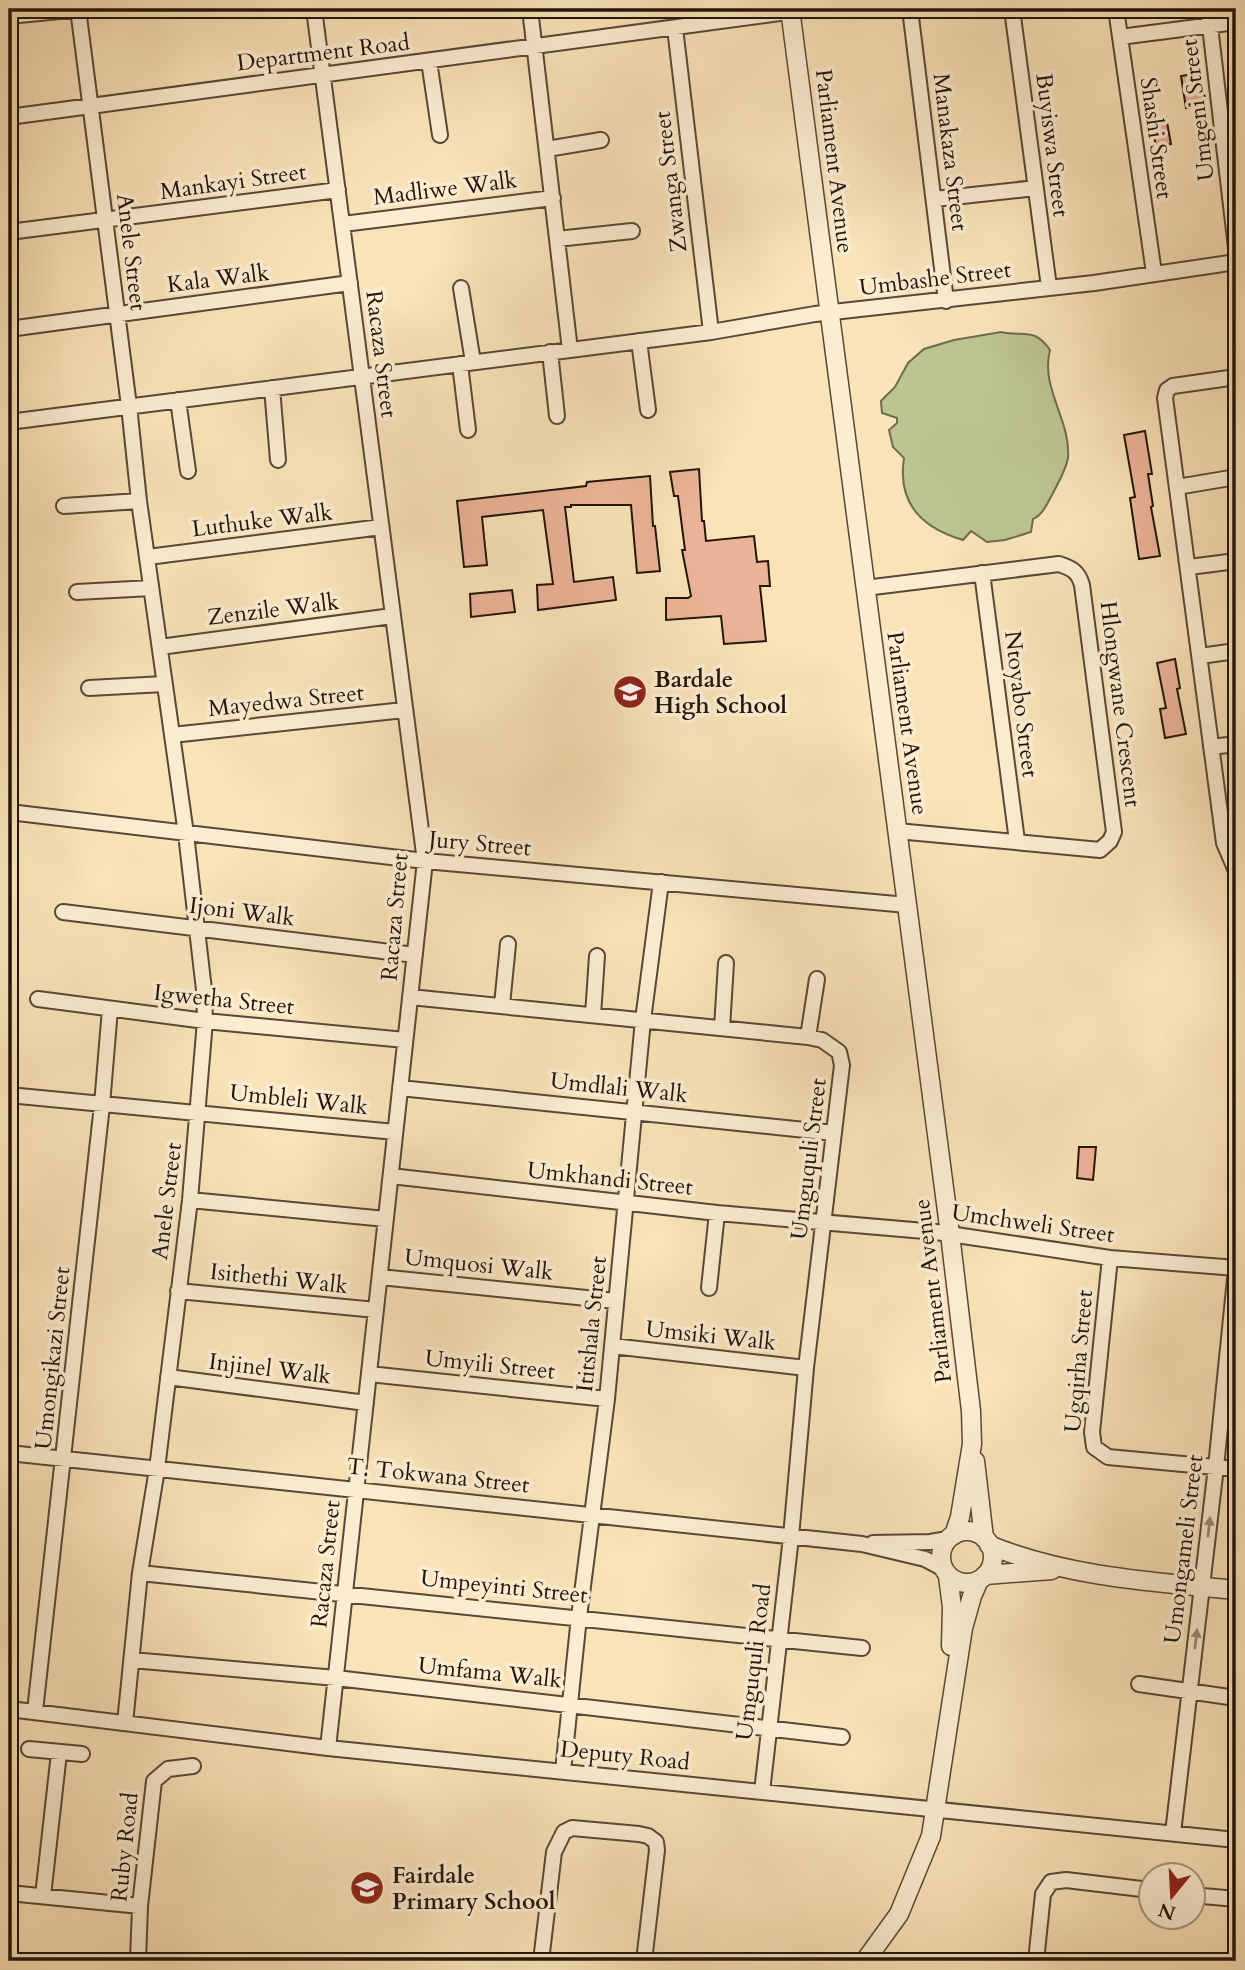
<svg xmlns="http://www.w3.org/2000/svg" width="1245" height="1970" font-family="Cardo,serif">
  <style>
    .green { fill: #bcc490; stroke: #6e6c4e; stroke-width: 2 }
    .building { fill: #edb398; stroke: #21150c; stroke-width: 2 }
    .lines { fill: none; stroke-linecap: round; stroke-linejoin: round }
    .minor-casing { stroke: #574837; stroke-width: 18 }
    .tertiary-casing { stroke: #574837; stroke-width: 21 }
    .minor { stroke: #fcedd1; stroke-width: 14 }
    .tertiary { stroke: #fcedd1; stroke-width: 18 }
    .oneway { fill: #998c78 }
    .labels { text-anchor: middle; stroke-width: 7; stroke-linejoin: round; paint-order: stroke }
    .street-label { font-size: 23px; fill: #21150c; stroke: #fcedd1 }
    .poi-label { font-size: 23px; font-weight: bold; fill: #21150c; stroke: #fcedd1; text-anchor: start }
  </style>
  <rect width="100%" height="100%" fill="#fae3b8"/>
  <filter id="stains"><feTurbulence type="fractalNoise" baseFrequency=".00286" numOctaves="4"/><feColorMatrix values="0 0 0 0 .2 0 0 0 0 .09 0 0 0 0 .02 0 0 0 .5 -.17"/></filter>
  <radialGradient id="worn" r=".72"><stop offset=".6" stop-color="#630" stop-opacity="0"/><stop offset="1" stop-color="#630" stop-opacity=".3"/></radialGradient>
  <path class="green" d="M1001,332C1025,337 1034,327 1050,350C1040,388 1071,420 1068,458C1066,470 1058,483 1053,493C1048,502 1043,515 1033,519L1031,532L1005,540L987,542L971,531L963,540C922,528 897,503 904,458L893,447L889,430L897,423V418L882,413L881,401L895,387L908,363L924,349L954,340Z"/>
  <path class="building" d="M1200,73L1206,104L1186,108L1181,76Z
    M1166,117L1171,144L1156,147L1151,119Z
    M1145,431L1152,474H1148L1153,506L1151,507L1160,556L1139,559L1130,498L1135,497L1124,435Z
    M699,469L702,521H704L706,541L754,536L757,562L768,561L770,586H760L766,641L724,644L721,616L666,620V598H688L691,596L682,550H685L678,496H674L670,472Z
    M650,476L653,526H655L660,571L637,573L631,505H571V507H565L574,582L613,577L616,600L538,610L537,585L553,584L543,510L482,517L487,565L464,567L457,501L586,486L587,482Z
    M512,590L515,612L471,617L470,594Z
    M1175,659L1180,688L1177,689L1186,734L1165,738L1160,709L1166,708L1157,663Z
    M1079,1147H1096L1093,1180L1077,1178Z"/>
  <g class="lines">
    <g class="minor-casing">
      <path id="minor" d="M78,9L129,406L139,501L186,834L204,990L205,1021L190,1200L157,1469L140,1573L125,1723
        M314,9L425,861L328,1748
        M530,9L570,350
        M910,9L946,301
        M1012,9L1049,287
        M1116,9L1154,273
        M1208,9L1236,248
        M9,16L80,9
        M675,28L711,332
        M1120,37L1236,22
        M429,61L440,135
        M9,117L810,9
        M547,149L601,140
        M935,199L1036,188
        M343,224L553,198
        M9,232L338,190
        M557,239L632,231
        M461,288L473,362
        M9,329L350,283
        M639,341L648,410
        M550,352L557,416
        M460,364L468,430
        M1236,377L1173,386L1167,390L1165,398L1224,843L1236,871
        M272,388L278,460
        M178,400L188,471
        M9,422L711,332L815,314L1094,283L1236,262
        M1177,487L1236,477
        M64,506L139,501
        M148,557L381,527
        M1189,567L1236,561
        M982,573L1017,841
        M865,588L1059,564C1071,568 1078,571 1082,585L1114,832L1110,841L1100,850L897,831
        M77,592L151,588
        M160,647L392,616
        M1200,656L1236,651
        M89,688L164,684
        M172,735L404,710
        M1211,747L1236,744
        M9,812L425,861L907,905
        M63,912L415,955
        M410,997L808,1037L822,1040L839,1052L842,1065L806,1368L791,1537L762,1792
        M38,999L205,1021L405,1040
        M502,1005L508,944
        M593,1015L597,956
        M722,1028L726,963
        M808,1037L817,979
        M400,1088L834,1133
        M9,1095L395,1132
        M391,1176L717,1213L936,1232L1110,1258L1236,1268
        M190,1200L386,1219
        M1110,1258L1092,1432L1094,1447L1108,1457L1236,1469
        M380,1277L616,1301
        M709,1288L717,1213
        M178,1291L376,1310
        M612,1346L806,1368
        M369,1374L607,1399
        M168,1377L366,1403
        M9,1453L862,1544L925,1559L944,1569
        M873,1543L930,1542L948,1539
        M140,1573L862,1648
        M132,1660L336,1678L842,1737
        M1139,1684L1236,1698
        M9,1709L328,1748L1236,1840
        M35,1711L102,1105L110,1009
        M29,1749L82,1754
        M563,1771L579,1617L607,1399L643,1020L661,882
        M1173,1833L1216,1467L1236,1269
        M9,1893L140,1906
        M1192,1895L1236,1899
        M43,1896L59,1753
        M138,1961L140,1906L154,1781L168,1769L193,1766
        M541,1961L554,1852L564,1832L572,1828L639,1834L648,1836L656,1842L657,1850L644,1961
        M1036,1961L1043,1894L1051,1882L1066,1880L1150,1890"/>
    </g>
    <g class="tertiary-casing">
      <path id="tertiary" d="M790,9L950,1234L971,1411L972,1444L960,1517L954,1535
        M975,1461L984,1538
        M941 1557a26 26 0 1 1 52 0a26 26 0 1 1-52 0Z
        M989,1545C1067,1577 1153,1582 1236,1590
        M985,1575L1052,1570
        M948,1576L952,1607L951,1646
        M865,1961L899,1914L931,1836L963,1628L972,1596L979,1580"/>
    </g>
    <use href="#minor" class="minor"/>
    <use href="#tertiary" class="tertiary"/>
  </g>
  <defs><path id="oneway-solid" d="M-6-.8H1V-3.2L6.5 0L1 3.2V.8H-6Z" transform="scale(1.75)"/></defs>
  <g class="oneway">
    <use href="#oneway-solid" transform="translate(1209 1527) rotate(-84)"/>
    <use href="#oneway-solid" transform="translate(1196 1639) rotate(-83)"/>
  </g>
  <defs>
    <g id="school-disc" transform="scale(1.75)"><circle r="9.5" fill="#8f2418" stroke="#fcedd1"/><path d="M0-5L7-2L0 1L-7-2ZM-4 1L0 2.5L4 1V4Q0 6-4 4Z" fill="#fff"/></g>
  </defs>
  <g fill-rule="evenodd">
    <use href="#school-disc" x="630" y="692"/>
    <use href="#school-disc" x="367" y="1888"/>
  </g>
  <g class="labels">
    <g class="street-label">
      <text transform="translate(323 52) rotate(-7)" y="8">Department Road</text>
      <text transform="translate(1197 110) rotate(-97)" y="8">Umgeni Street</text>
      <text transform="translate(1157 138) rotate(82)" y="8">Shashi Street</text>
      <text transform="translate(1053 145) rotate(83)" y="8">Buyiswa Street</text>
      <text transform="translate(951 152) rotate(83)" y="8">Manakaza Street</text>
      <text transform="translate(835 161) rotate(83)" y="8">Parliament Avenue</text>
      <text transform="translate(233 181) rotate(-8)" y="8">Mankayi Street</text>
      <text transform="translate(670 182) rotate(-97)" y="8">Zwanga Street</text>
      <text transform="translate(445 188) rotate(-7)" y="8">Madliwe Walk</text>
      <text transform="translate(132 252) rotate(83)" y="8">Anele Street</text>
      <text transform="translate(218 278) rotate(-7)" y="8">Kala Walk</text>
      <text transform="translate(935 278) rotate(-7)" y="8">Umbashe Street</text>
      <text transform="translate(382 354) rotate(83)" y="8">Racaza Street</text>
      <text transform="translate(262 520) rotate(-7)" y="8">Luthuke Walk</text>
      <text transform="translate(273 609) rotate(-7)" y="8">Zenzile Walk</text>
      <text transform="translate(286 700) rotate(-6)" y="8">Mayedwa Street</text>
      <text transform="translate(1022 704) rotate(83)" y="8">Ntoyabo Street</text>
      <text transform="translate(1121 704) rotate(83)" y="8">Hlongwane Crescent</text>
      <text transform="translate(908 723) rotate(82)" y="8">Parliament Avenue</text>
      <text transform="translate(480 843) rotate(5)" y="8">Jury Street</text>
      <text transform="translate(242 911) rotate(7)" y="8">Ijoni Walk</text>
      <text transform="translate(394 917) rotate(-85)" y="8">Racaza Street</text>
      <text transform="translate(224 999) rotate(6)" y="8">Igwetha Street</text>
      <text transform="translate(619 1087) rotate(6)" y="8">Umdlali Walk</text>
      <text transform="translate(299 1099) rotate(6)" y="8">Umbleli Walk</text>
      <text transform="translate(808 1159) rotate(-83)" y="8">Umguquli Street</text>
      <text transform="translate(610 1178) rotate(6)" y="8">Umkhandi Street</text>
      <text transform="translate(166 1201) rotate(-83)" y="8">Anele Street</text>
      <text transform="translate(1033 1223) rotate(8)" y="8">Umchweli Street</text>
      <text transform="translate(479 1264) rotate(6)" y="8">Umquosi Walk</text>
      <text transform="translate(279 1278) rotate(6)" y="8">Isithethi Walk</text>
      <text transform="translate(932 1291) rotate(-97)" y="8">Parliament Avenue</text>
      <text transform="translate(591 1324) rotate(-84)" y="8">Ititshala Street</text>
      <text transform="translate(711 1335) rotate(6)" y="8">Umsiki Walk</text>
      <text transform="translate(52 1358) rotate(-84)" y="8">Umongikazi Street</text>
      <text transform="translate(1078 1361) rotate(-85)" y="8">Ugqirha Street</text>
      <text transform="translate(490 1364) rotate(6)" y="8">Umyili Street</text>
      <text transform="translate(270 1368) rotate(7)" y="8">Injinel Walk</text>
      <text transform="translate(438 1475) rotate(6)" y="8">T. Tokwana Street</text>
      <text transform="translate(1183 1549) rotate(-83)" y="8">Umongameli Street</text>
      <text transform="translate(325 1564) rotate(-84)" y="8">Racaza Street</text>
      <text transform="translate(504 1586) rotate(6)" y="8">Umpeyinti Street</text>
      <text transform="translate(753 1662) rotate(-83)" y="8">Umguquli Road</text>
      <text transform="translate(490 1672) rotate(6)" y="8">Umfama Walk</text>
      <text transform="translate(625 1755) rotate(6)" y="8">Deputy Road</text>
      <text transform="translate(124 1847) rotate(-84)" y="8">Ruby Road</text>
    </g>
    <g class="poi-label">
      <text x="654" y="687">Bardale<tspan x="654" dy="26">High School</tspan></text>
      <text x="392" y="1883">Fairdale<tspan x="392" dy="26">Primary School</tspan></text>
    </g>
  </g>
  <rect width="1245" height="1970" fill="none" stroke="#fae3b8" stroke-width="35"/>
  <rect x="10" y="10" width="1224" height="1949" fill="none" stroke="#21150c" stroke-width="3.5"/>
  <rect x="18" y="18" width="1210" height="1935" fill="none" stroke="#21150c" stroke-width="2"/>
  <g transform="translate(1172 1896) rotate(198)"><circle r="33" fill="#fcedd1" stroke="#a49782" stroke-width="2"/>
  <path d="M0-5L12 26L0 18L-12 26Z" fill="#8f2418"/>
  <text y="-10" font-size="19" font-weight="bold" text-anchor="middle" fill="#21150c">N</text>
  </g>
  <rect width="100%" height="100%" filter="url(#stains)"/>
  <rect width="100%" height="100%" fill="url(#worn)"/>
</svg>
